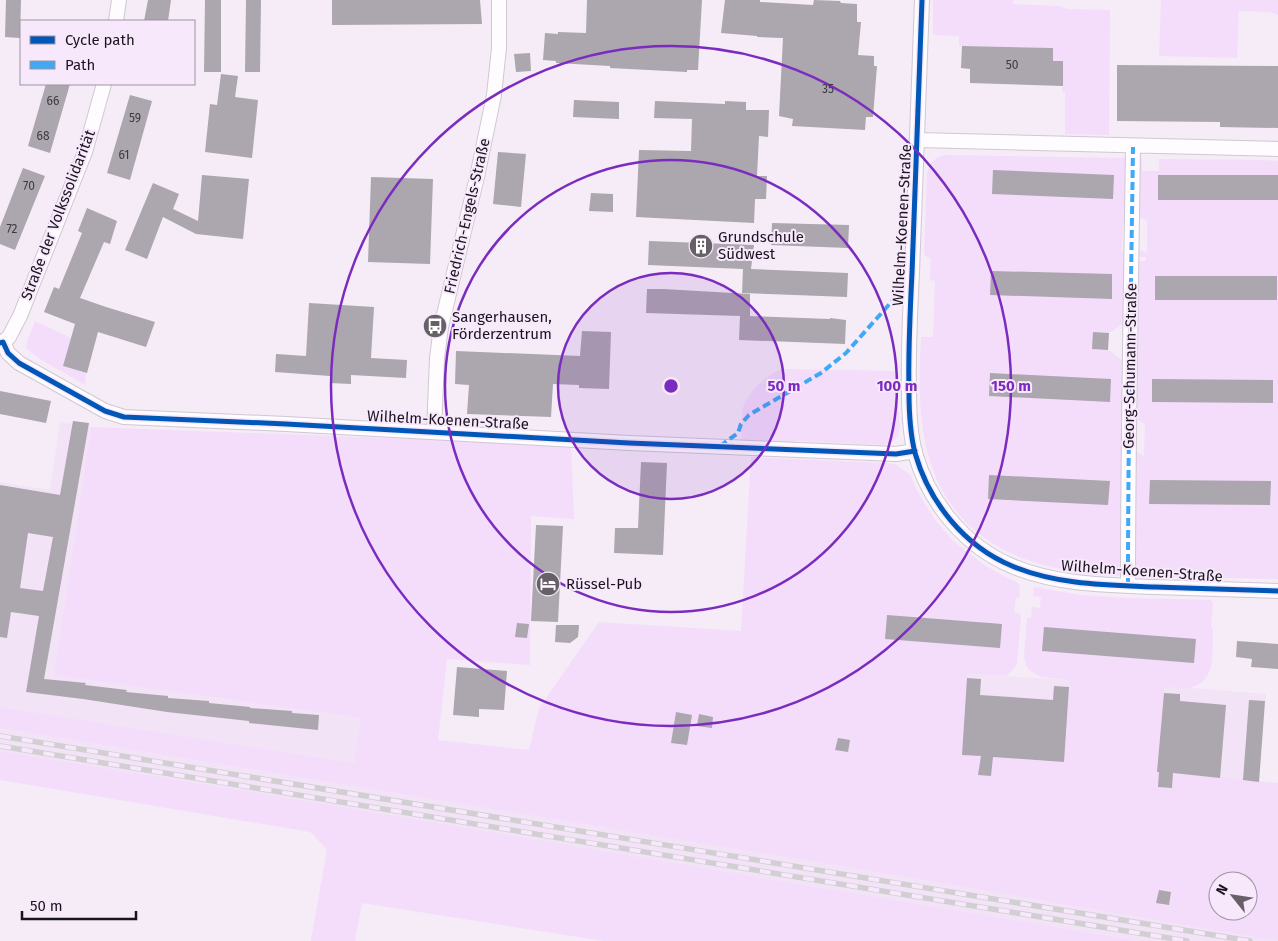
<svg xmlns="http://www.w3.org/2000/svg" width="1278" height="941" font-family="'Fira Sans',sans-serif">
  <style>
    .built { fill: #f2e3f6 }
    .green { fill: #f3ddfa; fill-rule: evenodd }
    .building { fill: #aca6ae; fill-rule: evenodd }
    .lines { fill: none; stroke-linecap: round; stroke-linejoin: round }
    .street-casing { stroke: #cfc8d1; stroke-width: 16 }
    .street { stroke: #fefcfe; stroke-width: 14 }
    .rail-casing { stroke: #d1cfd2; stroke-width: 5.5 }
    .rail { stroke: #f7e8fc; stroke-width: 4; stroke-dasharray: 11; stroke-linecap: butt }
    .quiet { stroke: #3fa9f5; stroke-width: 4; stroke-dasharray: 8 4; stroke-linecap: butt }
    .cycleway-casing { stroke: #f7e8fc; stroke-width: 8 }
    .cycleway { stroke: #0057b8; stroke-width: 5 }
    .ring { fill: none; stroke: #7b2cbf; stroke-width: 2.5 }
    .labels { text-anchor: middle; stroke-width: 4; stroke-linejoin: round; paint-order: stroke }
    .number-label { font-size: 12px; fill: #3e3940 }
    .street-label { font-size: 15px; fill: #1a151c; stroke: #f7e8fc }
    .poi-label { font-size: 15px; fill: #1a151c; stroke: #f7e8fc; text-anchor: start }
    .centre { fill: #7b2cbf; stroke: #f7e8fc; stroke-width: 2.5 }
    .ring-label { font-size: 15px; text-anchor: middle; font-weight: bold; fill: #7b2cbf; stroke: #f7e8fc; stroke-width: 4; stroke-linejoin: round; paint-order: stroke }
  </style>
  <rect width="100%" height="100%" fill="#f5ecf7"/>
  <path class="built" d="M60,422L91,427L54,675L361,718L354,763L0,707V482L50,490Z
    M967,674L1070,680L1064,762L962,755Z
    M1165,686L1266,694L1259,782L1157,772Z
    M0,728L906,877L1278,941H1139L312,802L0,751Z"/>
  <path class="green" d="M933,0H1013V4L1060,6L1067,9L1110,10L1109,135L1065,134V92H1062L1063,61H1053V48L959,46V36L933,35Z
    M1161,0H1278V15L1269,12L1239,11L1237,58L1159,56Z
    M945,155L1129,158V224H1123L1122,250L1128,251V320L1109,333L1093,332V349L1108,350L1127,363V369L1122,370L1123,384H1127L1125,475L1121,476V490H1125L1124,576C1037,573 953,548 928,454C918,416 919,376 921,337H933L935,281L930,280L931,259L924,255L927,173C930,163 934,157 945,155Z
    M1136,158H1142V171H1159V159L1262,160L1278,161V579L1131,576L1132,450L1144,456L1145,424L1133,417L1135,261H1146V257H1135V248L1147,253V221L1135,215Z
    M35,321L71,338L63,366L86,373L85,385L40,359L27,349L26,344Z
    M784,369L896,371V388L900,425C900,437 895,443 883,445L796,441V446L741,444C742,432 741,420 743,408C747,393 768,372 784,369Z
    M91,427L571,445L574,519L531,516L530,665L447,659L438,740L529,750L539,708L599,622L741,631L751,457L886,463L894,464L898,466L910,475L920,496L935,520L953,541L983,564L996,572L1018,583L1020,586L1019,598H1016L1014,612L1019,613L1021,617L1017,663L1015,667L1007,676L967,674L962,755L1064,762L1070,680L1041,677L1029,670L1026,665L1024,656L1027,618H1031L1032,607L1040,608L1041,597L1033,596L1034,587L1080,595L1128,598L1211,600L1213,603L1211,626L1213,630C1212,652 1217,684 1188,688C1181,689 1172,687 1165,686L1157,772L1278,783V941L906,877L0,728V707L354,763L361,718L54,675ZM1218,881H1248V911H1218Z
    M0,751L312,802L1139,941H604L362,903L355,941H311L327,849L310,832L0,780Z"/>
  <path class="building" d="M6,0H21L20,38L5,37Z
    M148,0H171L168,21H144Z
    M205,0H221V72H204Z
    M246,0H261L260,72H245Z
    M332,0H480L482,24L332,25Z
    M587,0H702L698,70H687V72L610,68V66L556,63V61L543,60L545,33L558,34V32L586,33Z
    M725,0H760V2L813,5L814,0L840,1L841,3L857,4V22H861L858,55L874,56V66H877L873,117H866L865,130L792,126L793,119L779,116L783,38L757,37V36L721,33Z
    M962,46L1053,48V61H1063V86L970,83V69L961,68Z
    M530,53L531,71L516,72L514,54Z
    M1117,65L1278,66V128L1220,127V122L1117,121Z
    M221,74L238,76L235,97L258,100L252,158L205,152L210,104L217,105Z
    M46,84H70L50,153L28,146Z
    M130,95L152,101L130,180L107,173Z
    M574,100L619,102V119L573,117Z
    M655,101L725,104V101L746,102V110H769L768,137L759,136L757,176H767L766,199H755L754,223L636,217L639,150L691,151L692,119L654,118Z
    M498,152L526,154L521,207L493,204Z
    M23,168L45,176L15,250L0,244V227Z
    M993,170L1114,175L1113,199L992,194Z
    M202,175L249,179L243,239L196,234L163,217L147,259L125,250L153,183L179,194L173,209L198,221Z
    M1158,175H1278V200H1158Z
    M371,177L433,179L430,264L368,262Z
    M591,193L613,194V212L589,211Z
    M87,208L117,221L110,244L104,242L80,298L106,307L155,322L146,347L98,332L87,373L63,366L75,324L44,312L54,287L59,289L82,233L78,231Z
    M772,223L849,225L848,248L771,245Z
    M649,241L754,245L751,269L848,273L847,297L742,293L743,269L648,265Z
    M991,271L1112,274V299L990,295Z
    M1155,276H1277V300H1155Z
    M647,289H663L750,294V316H747L830,319V318L846,320L845,344L739,340L740,316L646,313Z
    M309,303L374,307L371,358L407,360L406,378L351,375V384L330,383V376L275,372L276,354L306,356Z
    M582,331L611,332L609,389L579,388V385L553,384L551,417L467,414L469,385L455,384L456,351L580,356Z
    M1093,332L1109,333L1108,350L1092,349Z
    M990,373L1111,379L1110,402L989,396Z
    M1152,379L1273,380V403L1152,402Z
    M0,391L51,401L46,423L0,414Z
    M73,421L89,423L44,679L86,683L85,685L127,690L126,692L168,696V698L209,701V703L250,707V708L292,711V713L319,715L318,730L249,723V721L167,712L83,699L26,692L39,616L11,612L7,638L0,637V485L60,495ZM28,533L53,537L43,591L20,588Z
    M641,462L667,463L663,555L614,553L615,528H638Z
    M989,475L1110,481L1108,505L988,499Z
    M1150,480L1271,481L1270,505L1149,504Z
    M536,525L563,526L558,622L531,621Z
    M887,615L1002,624L1000,648L885,639Z
    M517,623L529,624L527,638L515,637Z
    M556,625H579L578,637L570,643L555,642Z
    M1044,627L1196,639L1194,663L1042,651Z
    M1237,641L1278,644V669L1251,667L1252,659L1236,657Z
    M457,667L507,671L504,710L479,709V717L453,715Z
    M967,678L981,679L980,695L1053,700L1054,686L1069,687L1064,762L993,757L991,776L978,775L981,756L962,755Z
    M1164,693L1180,694V701L1226,705L1220,778L1173,773L1172,788L1158,787L1159,772H1157Z
    M1249,700L1265,701L1259,782L1243,780Z
    M676,712L692,715L687,745L671,743Z
    M699,714L713,717L712,728L697,726Z
    M838,738L850,740L848,752L835,750Z
    M1159,890L1171,892L1169,905L1156,903Z"/>
  <g class="lines">
    <g class="street-casing">
      <path id="street" d="M922,0C919,91 916,182 912,273C910,312 908,352 909,392C909,412 910,433 915,453C929,502 964,546 1012,566C1057,585 1107,585 1155,587C1196,588 1237,590 1278,591
        M116,21L119,0
        M918,140L1278,149
        M3,342L8,353L19,363L105,411L124,417L286,424L629,443L896,454L915,451
        M3,342L9,337L20,316L85,152L104,84
        M434,432L437,358L441,327L477,177L494,95L499,48V0
        M1128,586C1128,439 1131,293 1133,147"/>
    </g>
    <use href="#street" class="street"/>
    <g class="rail-casing">
      <path id="rail" d="M0,736L1250,941
        M0,746L1187,941"/>
    </g>
    <use href="#rail" class="rail"/>
    <path class="quiet" d="M720,446L738,433L741,424L749,415L821,373L846,353L902,290
      M1128,586C1128,439 1131,293 1133,147"/>
    <g class="cycleway-casing">
      <path id="cycleway" d="M922,0C919,91 916,182 912,273C910,312 908,352 909,392C909,412 910,433 915,453C929,502 964,546 1012,566C1057,585 1107,585 1155,587C1196,588 1237,590 1278,591
        M0,343L3,342L8,353L19,363L105,411L124,417L286,424L629,443L896,454L915,451"/>
    </g>
    <use href="#cycleway" class="cycleway"/>
  </g>
  <circle cx="671" cy="386" r="113" fill="#7b2cbf" fill-opacity=".12"/>
  <g class="ring">
    <circle cx="671" cy="386" r="113"/>
    <circle cx="671" cy="386" r="226"/>
    <circle cx="671" cy="386" r="340"/>
  </g>
  <defs>
    <g id="building-disc" transform="scale(1.25)"><circle r="9.5" fill="#676069" stroke="#f7e8fc"/><path d="M-4-6H4V6H1V3H-1V6H-4ZM-2.5-4.3h1.7v1.8h-1.7ZM.8-4.3h1.7v1.8H.8ZM-2.5-1h1.7V.8h-1.7ZM.8-1h1.7V.8H.8Z" fill="#fff"/></g>
    <g id="bus-disc" transform="scale(1.25)"><circle r="9.5" fill="#676069" stroke="#f7e8fc"/><path d="M-5-6H5V4H4V6H2V4H-2V6H-4V4H-5ZM-3.5-4V0h7V-4ZM-3.5 1.2v1.5H-2V1.2ZM2 1.2v1.5H3.5V1.2Z" fill="#fff"/></g>
    <g id="hotel-disc" transform="scale(1.25)"><circle r="9.5" fill="#676069" stroke="#f7e8fc"/><path d="M-6-4.5h1.5V1H6V5H4.5V3h-9V5H-6ZM-4 0a1.8 1.8 0 1 1 3.6 0ZM.5 0V-2.5h3Q6-2.5 6 0Z" fill="#fff"/></g>
  </defs>
  <g fill-rule="evenodd">
    <use href="#building-disc" x="701" y="246"/>
    <use href="#bus-disc" x="435" y="326"/>
    <use href="#hotel-disc" x="548" y="584"/>
  </g>
  <g class="labels">
    <g class="number-label">
      <text x="1012" y="69">50</text>
      <text x="828" y="93">35</text>
      <text x="53" y="105">66</text>
      <text x="135" y="122">59</text>
      <text x="43" y="140">68</text>
      <text x="124" y="159">61</text>
      <text x="29" y="190">70</text>
      <text x="12" y="233">72</text>
    </g>
    <g class="street-label">
      <text transform="translate(58 215) rotate(-69)" y="5">Straße der Volkssolidarität</text>
      <text transform="translate(467 216) rotate(-77)" y="5">Friedrich-Engels-Straße</text>
      <text transform="translate(902 225) rotate(-87)" y="5">Wilhelm-Koenen-Straße</text>
      <text transform="translate(1130 366) rotate(-89)" y="5">Georg-Schumann-Straße</text>
      <text transform="translate(448 420) rotate(3)" y="5">Wilhelm-Koenen-Straße</text>
      <text transform="translate(1142 571) rotate(4)" y="5">Wilhelm-Koenen-Straße</text>
    </g>
    <g class="poi-label">
      <text x="718" y="242">Grundschule<tspan x="718" dy="17">Südwest</tspan></text>
      <text x="452" y="322">Sangerhausen,<tspan x="452" dy="17">Förderzentrum</tspan></text>
      <text x="566" y="589">Rüssel-Pub</text>
    </g>
  </g>
  <circle cx="671" cy="386" r="8" class="centre"/>
  <g class="ring-label">
    <text x="784" y="391">50 m</text>
    <text x="897" y="391">100 m</text>
    <text x="1011" y="391">150 m</text>
  </g>
  <rect x="20" y="20" width="175" height="65" fill="#f7e8fc" stroke="#9f94a2"/>
  <rect x="30" y="36" width="25" height="8" fill="#0057b8" stroke="#9f94a2"/>
  <text x="65" y="45" font-size="15" fill="#1a151c">Cycle path</text>
  <rect x="30" y="61" width="25" height="8" fill="#3fa9f5" stroke="#9f94a2"/>
  <text x="65" y="70" font-size="15" fill="#1a151c">Path</text>
  <g transform="translate(1233 896) rotate(300)"><circle r="24" fill="#f7e8fc" stroke="#9f94a2"/>
  <path d="M0-4L9 19L0 12L-9 19Z" fill="#676069"/>
  <text y="-8" font-size="14" font-weight="bold" text-anchor="middle" fill="#1a151c">N</text>
  </g>
  <path d="M22 911v8h114v-8" fill="none" stroke="#1a151c" stroke-width="2.5"/>
  <text x="30" y="911" font-size="15" fill="#1a151c" stroke="#f7e8fc" stroke-width="4" paint-order="stroke">50 m</text>
</svg>
